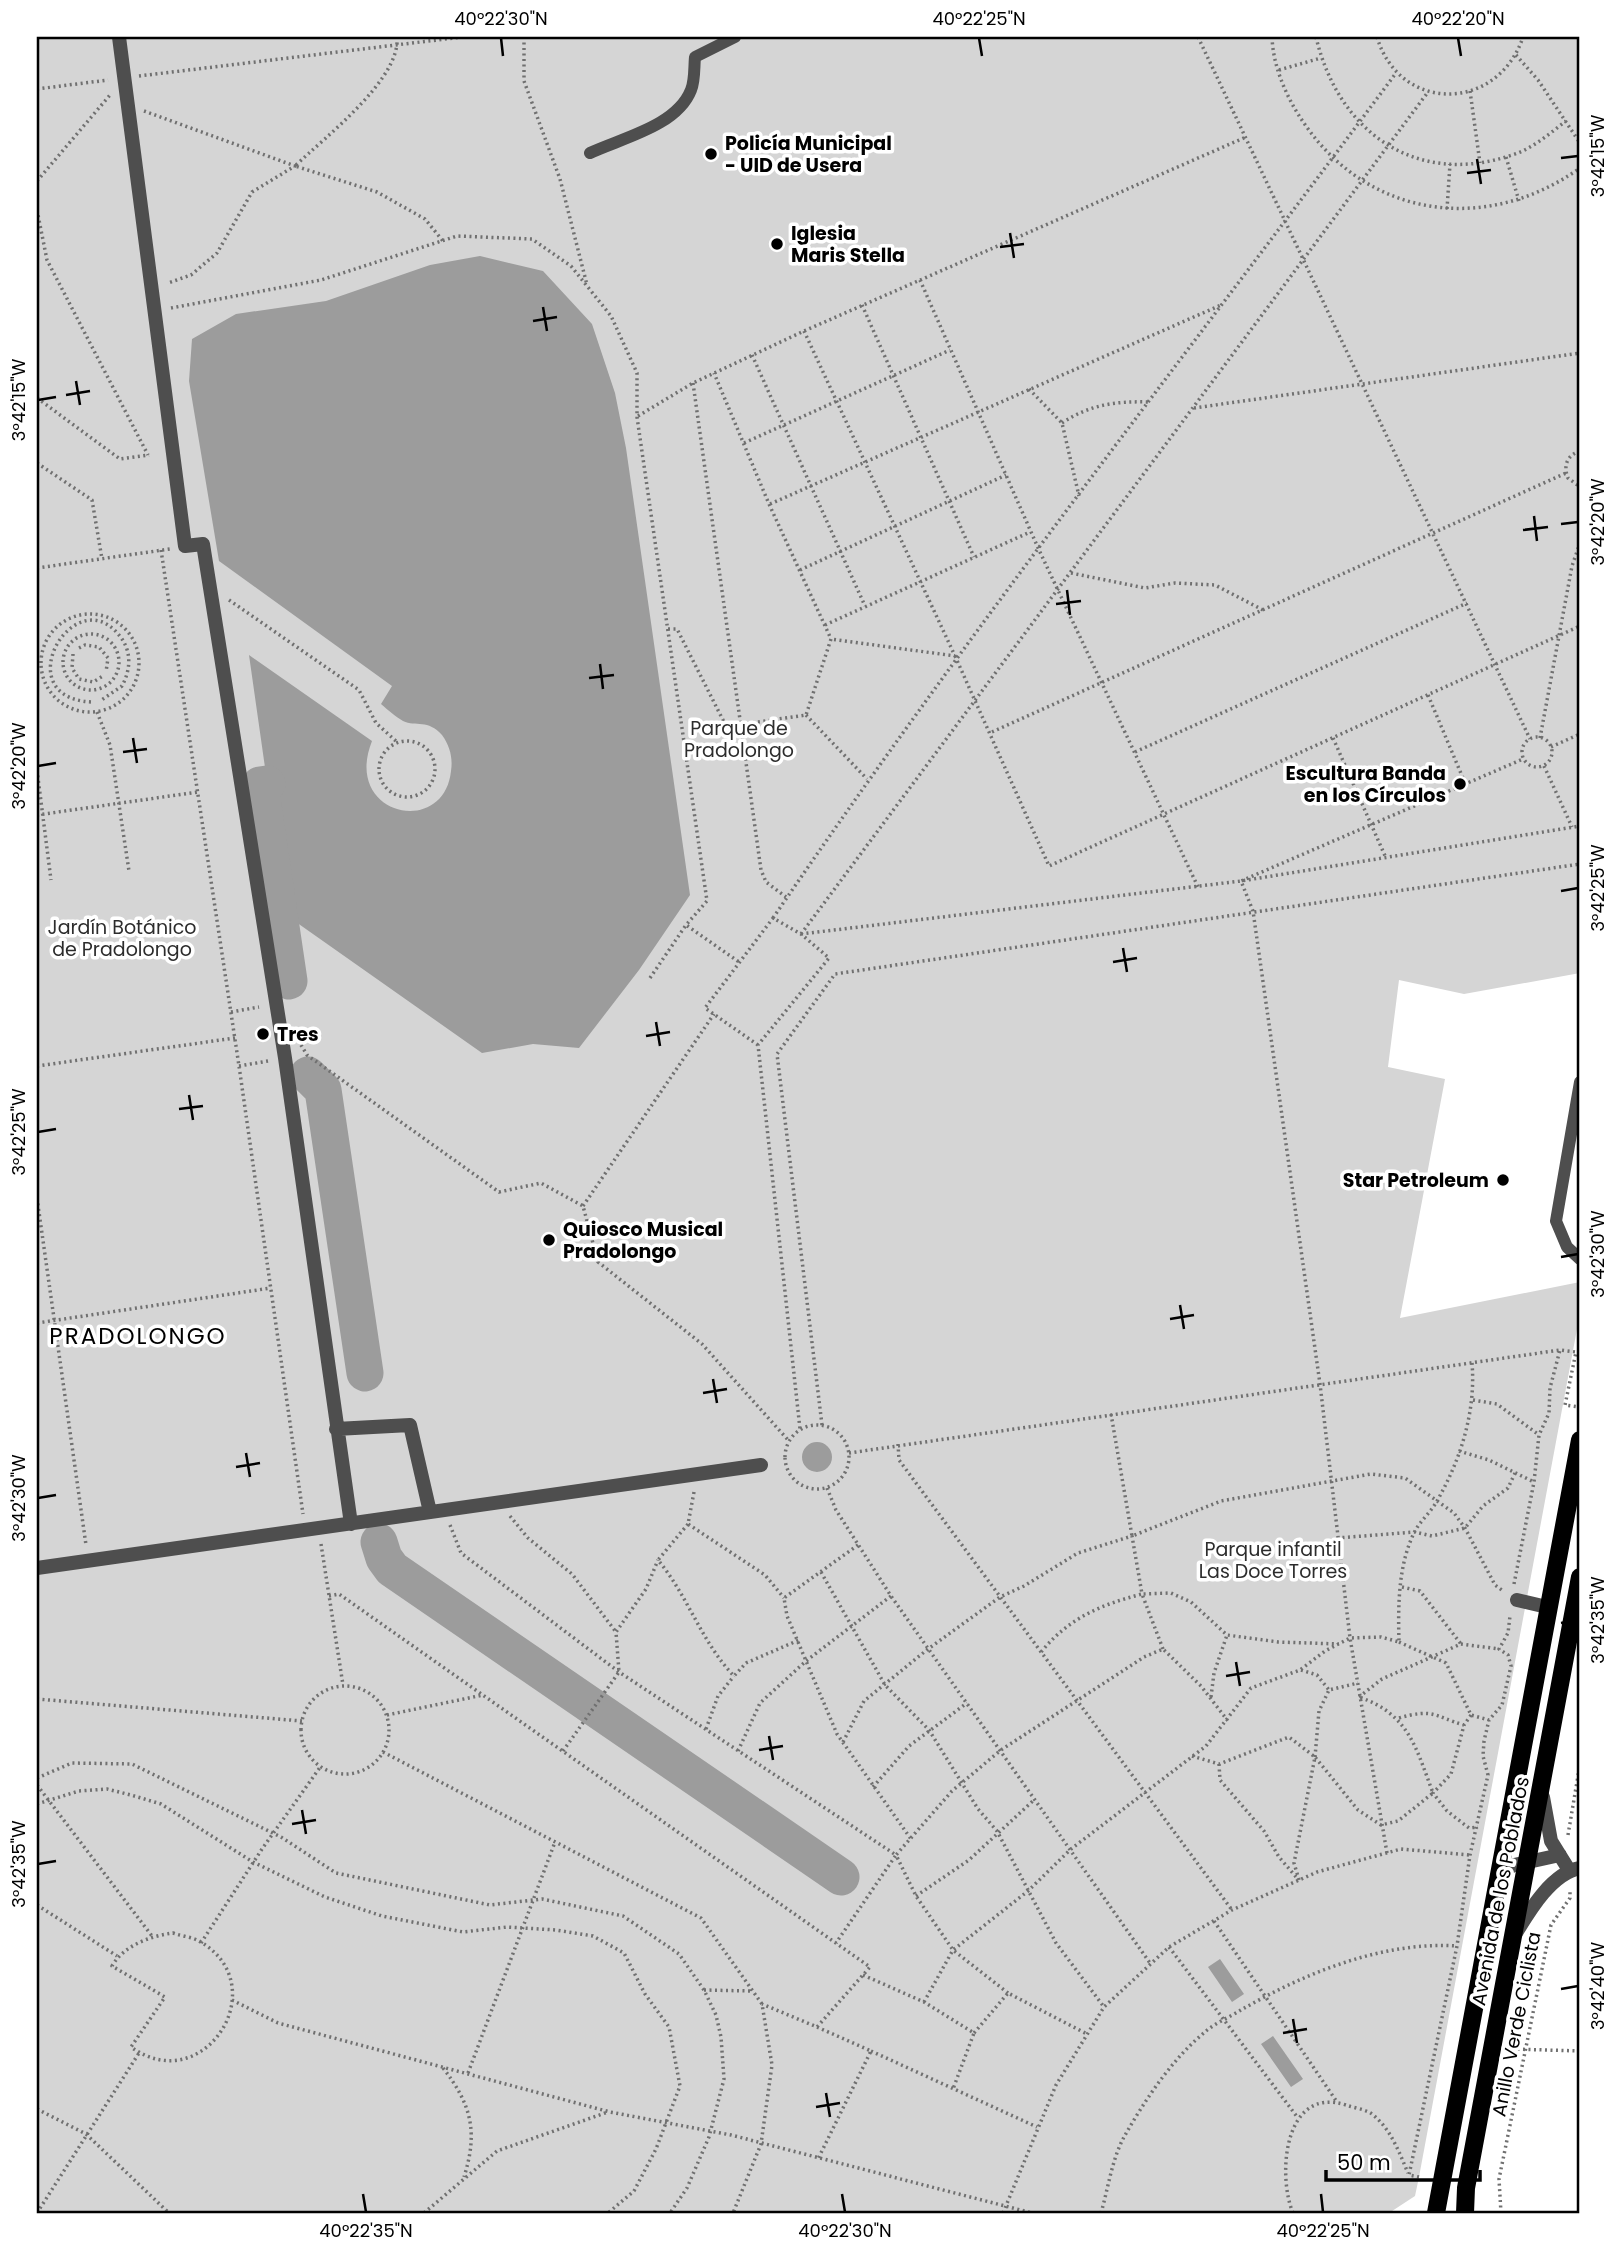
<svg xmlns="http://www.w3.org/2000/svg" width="1617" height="2250" font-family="Poppins,sans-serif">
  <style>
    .green { fill: #d5d5d5 }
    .water { fill: #9c9c9c }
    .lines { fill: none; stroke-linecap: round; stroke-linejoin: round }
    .river { stroke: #9c9c9c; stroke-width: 37 }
    .path { stroke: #707070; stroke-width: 3.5; stroke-dasharray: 2 3.5; stroke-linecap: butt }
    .service { stroke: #4e4e4e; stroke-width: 12 }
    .pedestrian { stroke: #4e4e4e; stroke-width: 14 }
    .minor { stroke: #4e4e4e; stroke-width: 14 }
    .primary { stroke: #000; stroke-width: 18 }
    .ticks { fill: none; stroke: #000; stroke-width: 2.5 }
    .poi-dot { fill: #000; stroke: #fff; stroke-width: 2.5 }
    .labels { text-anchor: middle; stroke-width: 7; stroke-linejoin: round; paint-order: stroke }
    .poi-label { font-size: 19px; font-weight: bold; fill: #000; stroke: #fff; text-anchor: start }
    .park-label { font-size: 19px; fill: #2c2c2c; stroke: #fff }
    .street-label { font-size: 19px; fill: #000; stroke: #fff }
    .quarter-label { font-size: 23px; letter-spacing: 2px; fill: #000; stroke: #fff }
    .neatline { fill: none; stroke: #000; stroke-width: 2.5 }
    .ticks-label { font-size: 18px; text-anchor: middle; fill: #000 }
  </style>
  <rect width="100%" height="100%" fill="#fff"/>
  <path class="green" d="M37,37H1580V973L1464,994L1399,980L1388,1067L1445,1079L1400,1318L1580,1282V1313L1419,2177L1415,2196L1389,2213H37Z"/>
  <path class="water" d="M480,256L543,271L592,324L615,393L626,448L690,895L639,970L579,1048L533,1044L482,1053L286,915L249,655L372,741C342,816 444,838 451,771C453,758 450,746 442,735C428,719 416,727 403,721C396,717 388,710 381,704L392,686L219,561L189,381L192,339L236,314L326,301L430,265Z
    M802 1457a15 15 0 1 1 30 0a15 15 0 1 1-30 0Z
    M1220,1959L1244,1994L1232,2002L1208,1967Z
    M1273,2036L1303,2079L1291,2087L1261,2044Z"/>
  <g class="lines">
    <path class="river" d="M267,784L260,785L289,981
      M308,1075L323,1090L365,1373
      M379,1542L384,1558L392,1569L841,1877"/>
    <path class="path" d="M397,37C401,79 324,138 295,166L377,192L425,219L443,241
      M524,37V81L560,179L587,285
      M1198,37L1530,739
      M1272,37C1273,68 1288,101 1306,126C1372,220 1489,233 1580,168
      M1316,37C1338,131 1415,188 1512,155C1532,149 1549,134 1566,121
      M1377,37C1400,114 1498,112 1523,37
      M1516,55L1538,80L1580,143
      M1279,70L1321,58
      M139,76L462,37
      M37,89L108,80
      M1470,91L1480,163
      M144,111L295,166L252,192L217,253L191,275L168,283
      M1506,157L1519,201
      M37,181L110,95
      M1447,209L1450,164
      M37,210L47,260L148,455
      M920,280L1039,550L1198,887
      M862,305L974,557
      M171,308L321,280L457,236L532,239L571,266L611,316L637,373V417L707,901L686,925L739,962
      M804,331L955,656L831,639
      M752,355L865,606
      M693,383L761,870L766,882L786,897
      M1029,389L1062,423L1079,496
      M37,398L120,459L149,455
      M1194,408L1580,353
      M638,416L693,383L804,331L1246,137
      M1062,423C1090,404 1118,401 1150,402
      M744,443L950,350
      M1580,451C1567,455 1563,466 1568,478L1580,487
      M37,463L92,500L102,559
      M770,504L1221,305
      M161,550L239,1066L303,1514
      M37,568L170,549
      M800,570L1006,475
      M1071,573L1145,588L1175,583L1215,585L1263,610
      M229,600L359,690L376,723L397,742
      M41 663a49 49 0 1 1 98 0a49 49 0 1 1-98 0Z
      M825,625L1030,532
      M668,629H677L724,722L731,726L806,715L831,639L769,504L714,373
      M63 662a28 28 0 1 1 56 0a28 28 0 1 1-56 0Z
      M79,648L85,645L99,647L108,658L106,672
      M73,654L72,668L79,679L93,682L103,676
      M955,656L1049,866L1580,626
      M1428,695L1465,783
      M91,702C4,697 77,574 122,639C132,654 130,671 122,686L100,701
      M97,712L110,745L129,871
      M806,715L867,779
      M992,732L1566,473
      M1522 752a15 15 0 1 1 30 0a15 15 0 1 1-30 0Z
      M1333,738L1386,858
      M1540,738L1572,566L1580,543
      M379 769a28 28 0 1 1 56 0a28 28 0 1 1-56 0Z
      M1551,747L1580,734
      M1135,752L1467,603
      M1544,766L1572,827
      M37,770L51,880
      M37,815L198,792
      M773,918C970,629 1187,354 1396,73
      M801,934L1428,92
      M801,934L1241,881L1580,826
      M650,978L686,925
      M231,1012L259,1007
      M301,1045L307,1055L499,1192L541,1183L583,1206L598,1262L702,1344L789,1441
      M758,1045L705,1008L773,918L801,934L829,958L758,1045L800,1429
      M37,1066L235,1038
      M239,1066L268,1061
      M37,1198L86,1545
      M583,1206L714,1014
      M37,1323L271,1288
      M1473,1400L1497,1404L1539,1435
      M1111,1414L1132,1536L1221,1501L1371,1474L1405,1478L1454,1513L1465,1528L1495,1585L1503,1591
      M822,1425L777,1054L835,974L1580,864
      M785 1457a32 32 0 1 1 64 0a32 32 0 1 1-64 0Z
      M898,1444L899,1460L1232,1910
      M1459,1451L1489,1460L1534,1482
      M849,1453L1560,1350L1576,1352L1565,1405L1580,1407
      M827,1488L836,1510L891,1596L1150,1963
      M694,1492L688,1524L765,1575L784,1598
      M510,1516L528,1538L572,1574L616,1632
      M688,1524L658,1560C688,1596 702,1643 734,1676L746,1663L799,1640
      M450,1525L461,1553L619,1672L896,1855L836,1943
      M1337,1538L1415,1532L1432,1536L1465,1528L1483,1506L1508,1488L1516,1471
      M321,1544L343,1685
      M858,1545L784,1598L787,1616L837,1734L911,1839
      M821,1572L885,1685L929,1730L978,1809L997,1831L1056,1943L1104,2007
      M1514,1584L1534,1482L1539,1435L1549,1413L1550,1388L1560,1350
      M1402,1587L1420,1591L1461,1644
      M329,1596L339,1594L870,1967L817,2027L762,2004
      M1399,1642L1446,1663L1471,1715L1489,1720
      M1163,1649L1142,1594L1171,1593L1191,1602L1227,1635L1278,1642L1339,1644
      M1301,1670L1317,1675L1329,1690
      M301 1730a44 44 0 1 1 88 0a44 44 0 1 1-88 0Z
      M1211,1697L1214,1673L1227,1635
      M1359,1697L1382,1679L1461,1644L1499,1649
      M37,1699L302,1721
      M387,1715L483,1695
      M1471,1715L1464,1725L1451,1774L1433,1793L1447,1811L1469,1828L1478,1827
      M1399,1718C1434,1708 1433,1716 1464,1725
      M706,1729L718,1696L734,1676
      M843,1742L864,1701L928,1649L1000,1597L1024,1586L1078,1553L1132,1536L1142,1594C1100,1605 1069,1618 1041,1652
      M563,1751L619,1672L616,1632L646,1589L658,1560
      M738,1751L760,1703L806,1661L891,1596
      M383,1752L701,1918L762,2004L772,2065L761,2144L733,2213
      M1192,1756L1219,1764L1289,1737L1315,1757
      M1315,1757L1319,1711L1329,1690L1358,1683
      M1219,1764L1220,1780L1264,1831L1279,1857L1297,1878
      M37,1778L72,1763L132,1764L281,1837L336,1873L490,1905L542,1899L623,1916L679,1954L704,1990L716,2015L721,2037L724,2079L709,2137L687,2188L670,2213
      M37,1785L152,1936
      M873,1787L909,1746L967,1703
      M37,1804L79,1791L107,1789L131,1795L161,1804L253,1862L325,1897L382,1916L463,1932L507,1927L556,1930L593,1936L624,1953L645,1994L669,2027L680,2086L656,2149L634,2191L608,2213
      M1568,1835L1580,1764
      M1387,1853L1350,1638L1320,1384L1253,911L1241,881L1523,759
      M1299,1880L1294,1863L1315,1757L1358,1810L1381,1825L1398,1821L1433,1793C1416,1748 1409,1714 1359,1697
      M916,1896L969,1860L1035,1799
      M37,1905L117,1956
      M1214,1921L1337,2102
      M173,1933C181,1936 192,1937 199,1941C277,1985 204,2100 131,2047L165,1997L112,1966C124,1945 151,1936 173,1933Z
      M201,1943L262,1849L321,1766
      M1169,1947L1298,2118
      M863,1975L924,2002L974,2033L953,2089
      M704,1990L751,1991
      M1008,1993L953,1950L916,1896L896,1855L952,1791L1001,1750L1144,1657L1163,1649L1201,1686L1228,1721
      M232,2000L278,2023L610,2112L731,2135L1032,2213
      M924,2002L953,1950L1028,1891L1071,1849L1206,1746L1251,1688L1300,1670L1325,1651L1350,1638L1381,1637L1399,1642C1398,1606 1398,1564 1415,1531C1421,1520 1431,1512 1437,1501C1461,1459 1476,1411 1472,1363
      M817,2027L871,2051L818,2159
      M974,2033L1008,1993L1087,2034
      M1512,2049L1580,2051
      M871,2051L1037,2127
      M443,2068C472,2105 478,2133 464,2177
      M468,2073L555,1842
      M37,2109L86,2134L169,2213
      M1419,2177L1409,2175L1457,1946L1470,1855L1488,1775L1483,1756L1484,1741L1489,1720L1502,1705L1511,1666L1508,1655L1499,1649L1508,1633L1510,1616
      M37,2213L139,2053
      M424,2213L497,2151L608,2112
      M1003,2213L1056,2085L1104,2007L1169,1947L1232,1910L1317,1872L1401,1849L1470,1855
      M1101,2213C1108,2189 1112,2159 1124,2137C1145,2100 1172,2059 1205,2032C1215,2023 1230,2017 1241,2010C1305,1973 1383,1941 1457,1946
      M1293,2213C1277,2175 1284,2085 1346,2105C1354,2108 1365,2109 1372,2114C1391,2129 1399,2152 1408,2173
      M1501,2213L1499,2179L1551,1925L1570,1898V1891"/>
    <path class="service" d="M590,153C622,138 677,126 691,90C695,81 694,67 695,57L735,37
      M1580,1082L1556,1221L1567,1247L1580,1259"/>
    <path class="pedestrian" d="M119,37L185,546L203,544L285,1058L351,1524
      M336,1429L410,1425L430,1512
      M37,1568L761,1465
      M1517,1600L1547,1607"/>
    <path class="minor" d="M1543,1797L1551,1841L1569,1870
      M1498,1873L1514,1865L1560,1855
      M1516,1933C1530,1910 1552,1873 1580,1868"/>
    <path class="primary" d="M1436,2213L1580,1440
      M1465,2213L1466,2188L1580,1577"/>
  </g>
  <path class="ticks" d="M501,38L503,56M979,38L982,56M1458,38L1461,56M1561,158L1578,156M1477,159L1481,184M1467,173L1491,170M1010,233L1014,258M1000,247L1024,244M543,307L547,331M533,321L557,317M76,381L80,405M66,395L90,391M38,400L56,397M1534,516L1537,541M1561,524L1578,522M1523,530L1548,527M1067,590L1070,615M1056,604L1081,601M600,664L603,689M589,678L614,675M133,738L137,763M123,752L147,749M38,766L56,763M1561,891L1578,888M1123,948L1127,972M1113,962L1137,958M656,1022L660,1046M646,1036L670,1032M189,1095L193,1120M179,1109L203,1106M38,1132L56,1129M1561,1257L1578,1254M1180,1305L1184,1329M1170,1319L1194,1315M713,1379L717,1403M703,1393L727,1389M246,1453L250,1477M236,1467L260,1463M38,1498L56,1495M1561,1623L1578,1620M1236,1662L1240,1686M1226,1676L1250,1672M769,1736L773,1760M759,1750L783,1746M302,1810L306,1834M292,1824L316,1820M38,1864L56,1861M1561,1989L1578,1986M1293,2019L1297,2043M1283,2033L1307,2029M826,2093L830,2117M816,2107L840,2103M363,2194L366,2212M842,2194L845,2212M1321,2194L1323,2212"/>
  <g class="poi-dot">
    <circle cx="711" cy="154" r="7"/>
    <circle cx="777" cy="244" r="7"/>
    <circle cx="1460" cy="784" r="7"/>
    <circle cx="263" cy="1034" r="7"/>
    <circle cx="1503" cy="1180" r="7"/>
    <circle cx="549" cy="1240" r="7"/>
  </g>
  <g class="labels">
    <g class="poi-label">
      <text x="725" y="150">Policía Municipal<tspan x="725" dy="22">- UID de Usera</tspan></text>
      <text x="791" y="240">Iglesia<tspan x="791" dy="22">Maris Stella</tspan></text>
      <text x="1446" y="780" text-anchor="end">Escultura Banda<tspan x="1446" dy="22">en los Círculos</tspan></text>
      <text x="277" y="1041">Tres</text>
      <text x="1489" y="1187" text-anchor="end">Star Petroleum</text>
      <text x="563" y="1236">Quiosco Musical<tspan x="563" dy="22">Pradolongo</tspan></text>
    </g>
    <g class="park-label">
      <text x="739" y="735">Parque de<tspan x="739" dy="22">Pradolongo</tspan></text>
      <text x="122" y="934">Jardín Botánico<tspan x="122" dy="22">de Pradolongo</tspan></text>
      <text x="1273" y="1556">Parque infantil<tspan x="1273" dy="22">Las Doce Torres</tspan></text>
    </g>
    <g class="street-label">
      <text transform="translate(1500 1891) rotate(-79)" y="7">Avenida de los Poblados</text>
      <text transform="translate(1516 2024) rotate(-79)" y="7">Anillo Verde Ciclista</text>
    </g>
    <g class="quarter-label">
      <text x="138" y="1344">PRADOLONGO</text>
    </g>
  </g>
  <rect width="1617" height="2250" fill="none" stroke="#ffffff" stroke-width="77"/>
  <path d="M1326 2170v10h154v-10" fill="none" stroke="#000000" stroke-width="3.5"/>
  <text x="1337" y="2170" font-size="21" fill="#000000" stroke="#ffffff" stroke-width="5" paint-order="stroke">50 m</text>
  <rect x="38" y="38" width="1540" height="2174" class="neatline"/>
  <g class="ticks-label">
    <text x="501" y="25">40°22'30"N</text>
    <text x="979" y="25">40°22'25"N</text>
    <text x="1458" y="25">40°22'20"N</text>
    <text transform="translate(1598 156) rotate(-90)" y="6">3°42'15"W</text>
    <text transform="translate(19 400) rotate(-90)" y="6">3°42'15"W</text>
    <text transform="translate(1598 522) rotate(-90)" y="6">3°42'20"W</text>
    <text transform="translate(19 766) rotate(-90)" y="6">3°42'20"W</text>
    <text transform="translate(1598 888) rotate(-90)" y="6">3°42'25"W</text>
    <text transform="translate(19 1132) rotate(-90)" y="6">3°42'25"W</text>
    <text transform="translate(1598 1254) rotate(-90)" y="6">3°42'30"W</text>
    <text transform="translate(19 1498) rotate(-90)" y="6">3°42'30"W</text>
    <text transform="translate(1598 1620) rotate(-90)" y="6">3°42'35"W</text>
    <text transform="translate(19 1864) rotate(-90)" y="6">3°42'35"W</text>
    <text transform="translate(1598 1986) rotate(-90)" y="6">3°42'40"W</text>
    <text x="366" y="2237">40°22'35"N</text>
    <text x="845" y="2237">40°22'30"N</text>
    <text x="1323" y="2237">40°22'25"N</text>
  </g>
</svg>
